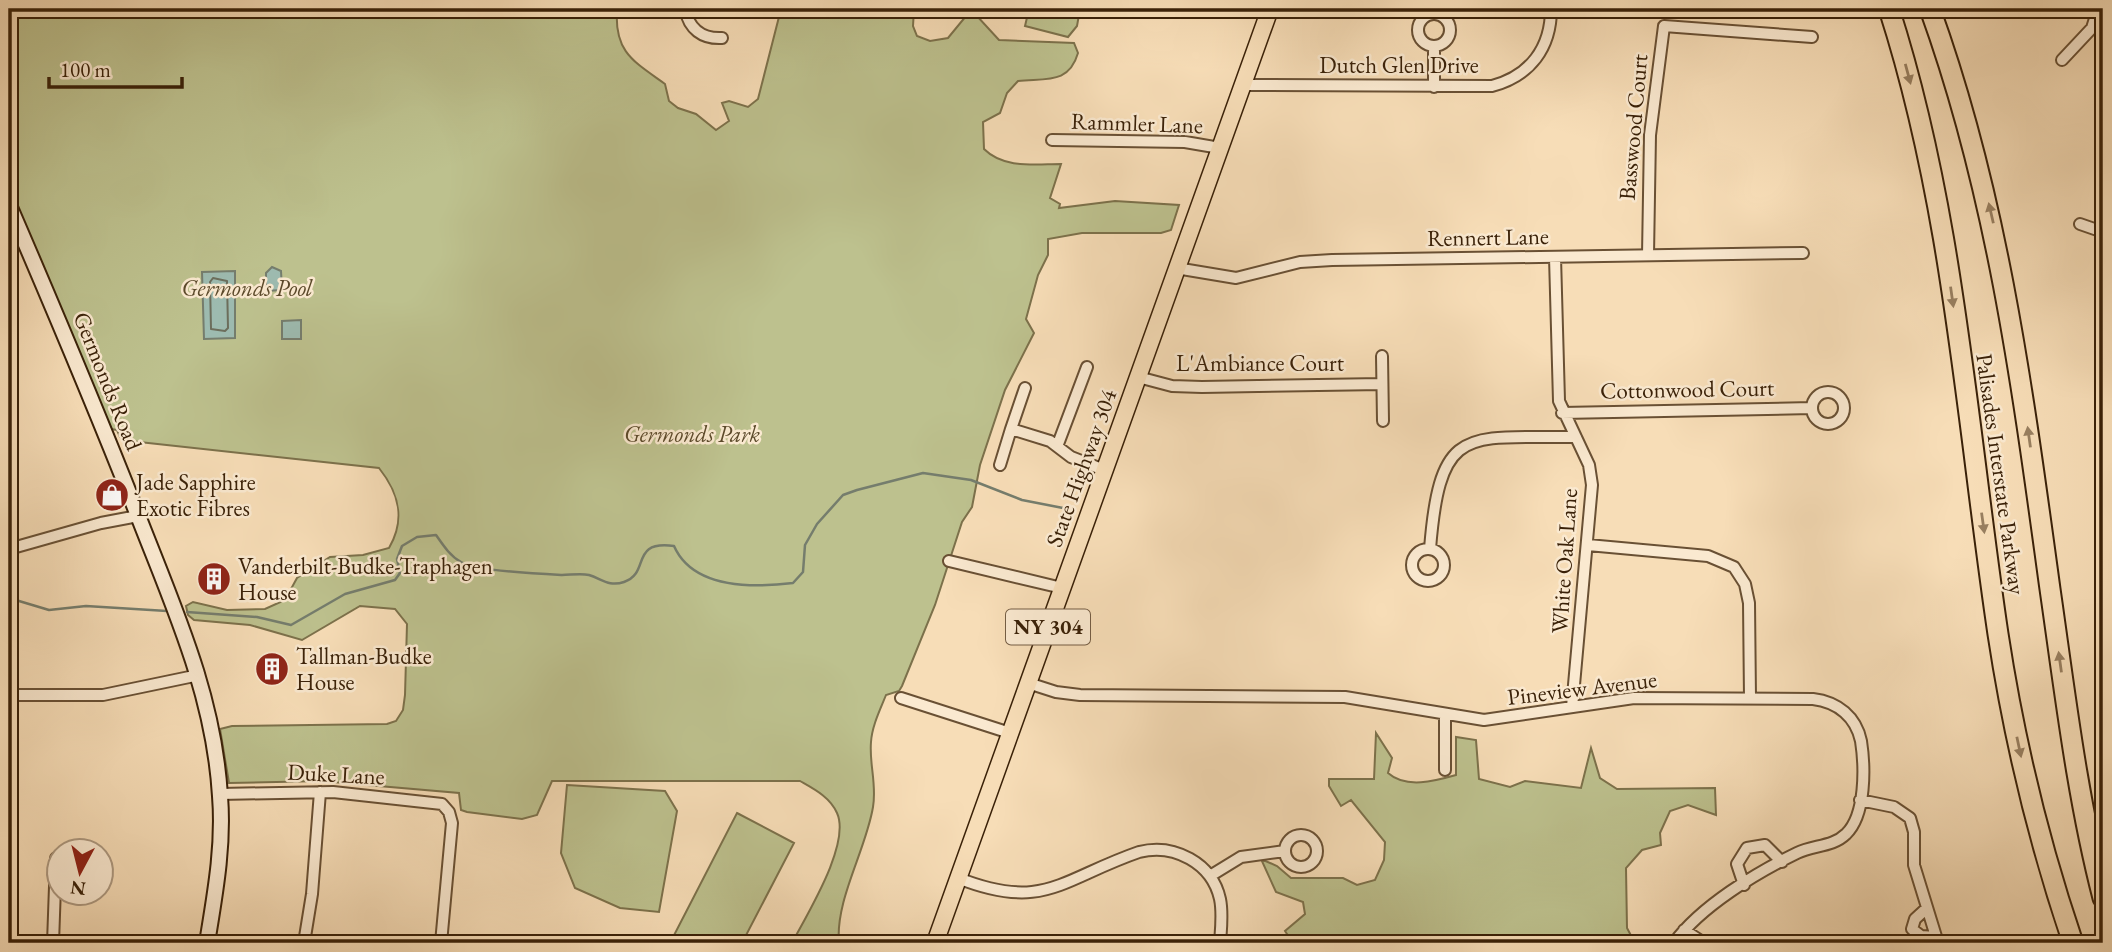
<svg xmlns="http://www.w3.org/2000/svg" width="2112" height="952" font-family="'EB Garamond',serif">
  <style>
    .green { fill: #bdc18e; stroke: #7c714b; stroke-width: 2 }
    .water { fill: #9dbbb0; stroke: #757d6d; stroke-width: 2 }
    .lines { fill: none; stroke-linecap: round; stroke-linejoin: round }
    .shore { stroke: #6c6e5c; stroke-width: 2 }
    .stream { stroke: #757d6d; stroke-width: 2.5 }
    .street-casing { stroke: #695034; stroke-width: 14 }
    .secondary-casing { stroke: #3a2108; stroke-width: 18 }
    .primary-casing { stroke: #3a2108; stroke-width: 19 }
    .highway-casing { stroke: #3a2108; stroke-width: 23 }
    .street { stroke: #fae9d0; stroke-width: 10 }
    .secondary { stroke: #fae9d0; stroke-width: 14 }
    .primary { stroke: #f7ddb7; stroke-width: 16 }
    .highway { stroke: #f7ddb7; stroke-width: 19 }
    .oneway { fill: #987f60 }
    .labels { text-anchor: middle; stroke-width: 5; stroke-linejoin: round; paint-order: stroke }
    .shield { fill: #fae9d0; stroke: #745d44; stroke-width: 2 }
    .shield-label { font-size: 21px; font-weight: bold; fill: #3a2108 }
    .street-label { font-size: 23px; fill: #3a2108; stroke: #fae9d0 }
    .park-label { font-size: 23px; font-style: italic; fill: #5b492a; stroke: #fae9d0 }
    .poi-label { font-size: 23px; fill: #3a2108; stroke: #fae9d0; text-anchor: start }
  </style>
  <rect width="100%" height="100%" fill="#f7ddb7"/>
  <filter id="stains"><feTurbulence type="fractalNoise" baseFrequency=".00286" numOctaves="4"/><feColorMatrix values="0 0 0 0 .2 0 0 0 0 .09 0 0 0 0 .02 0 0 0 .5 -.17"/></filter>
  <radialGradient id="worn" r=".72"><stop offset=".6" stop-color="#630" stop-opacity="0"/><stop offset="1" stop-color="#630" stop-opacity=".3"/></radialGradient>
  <path class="green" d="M9,9H343L357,17L488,14L507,9H617C614,52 633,61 665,84L669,101L678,108L696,114L716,130L729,121L722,103L729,101L748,107L758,99L781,9H914L913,26L917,36L930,41L948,38L966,16H977L999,40L1074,43L1078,53C1069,84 1047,78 1018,81L1007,93L1000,113L983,122L984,149C1004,169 1035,164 1061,164L1050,198L1060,204L1059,208L1115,201L1179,205L1171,230L1161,233H1082L1048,239V255L1038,275L1026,319L1034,333L1005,390L980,465L972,507L962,522L935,605L902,686L899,691L886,695C880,710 872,726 871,742C869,764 877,784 873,807C866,850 835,900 839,943H792C807,914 851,844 837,813C830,797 814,789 800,781H552L537,815L522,819L467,812L461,810L459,793L321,781L229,783L220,729L232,726L387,724L396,721L403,710L405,695L407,624L395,609L360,606L302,640L250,625L194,620L188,615L186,606L193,602L227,610L265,609L285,600L297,578L330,557L363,555L389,548C406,519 399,493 379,468L130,441L120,437L117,430L111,429L9,188Z
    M1029,9H1080L1077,26L1068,37L1025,26Z
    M1376,733L1392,758L1388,773C1406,789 1435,781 1456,775V737L1476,740L1479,779L1510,787L1525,781L1581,788L1591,748L1600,778L1617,789L1715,788L1716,815L1688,805L1670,811L1660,833L1661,845L1642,850L1626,868L1627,928L1635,943H1293L1285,931L1305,914L1303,902L1276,892L1261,859L1277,866L1291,878H1343L1357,885L1375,880L1384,860L1385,842L1351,800L1341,806L1329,786V779H1374Z
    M567,785L665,791L677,811L659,912L620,908L575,888L561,853Z
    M737,813L794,843L742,943H670Z"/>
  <path class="water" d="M272,267L281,271L282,290L266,291V273Z
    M235,271V338L204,339L202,272Z
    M301,320V339H282V321Z"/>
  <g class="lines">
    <path class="shore" d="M213,278L227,281L228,328L225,331L211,329L210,282Z"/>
    <path class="stream" d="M9,598L49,610L86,606L167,611
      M187,612L257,617L291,625L345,594L395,580L400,573L397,559L402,546L417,537L436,535C443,545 450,556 461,562C476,571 541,574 562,575C570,575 581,573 589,575C602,579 609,587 624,582C651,573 629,540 674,546C693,589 752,588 793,583L803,572L805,545L817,524L843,495L857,490L923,473L971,480L1022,500L1063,508"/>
    <g class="street-casing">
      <path id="street" d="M685,9C689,29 702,39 722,38
        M1418 30a16 16 0 1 1 32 0a16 16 0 1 1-32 0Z
        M1434,46V87
        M2062,60L2092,28L2098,9
        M1242,85L1492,86C1530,76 1551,48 1551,9
        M1052,140L1185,142L1220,148
        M2080,224L2103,232
        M9,241L22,234
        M1648,255L1650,135L1664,26L1812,37
        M1555,257L1559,401L1589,465L1592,485L1572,707
        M1176,268L1236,278L1300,262L1332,260L1803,253
        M1382,356L1383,421
        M1138,377L1172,386L1202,387L1382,384
        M1025,388L1011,429L1050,441L1071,457L1104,470
        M1812 408a16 16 0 1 1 32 0a16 16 0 1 1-32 0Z
        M1562,413L1812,408
        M1058,444L1087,367
        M1000,465L1011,429
        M1588,545L1708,556L1734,567L1745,584L1749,603L1750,698
        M1412 565a16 16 0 1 1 32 0a16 16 0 1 1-32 0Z
        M9,549L101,523L138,516
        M1430,549C1440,423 1466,438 1576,437
        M949,561L1062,588
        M1028,683L1056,692L1080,695L1345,697L1484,720L1634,698L1813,699C1838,702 1856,717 1861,741C1865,767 1866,815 1846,834C1833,847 1813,845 1797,853C1756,873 1701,906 1674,943
        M9,695H103L199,675
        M901,698L1010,733
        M1445,715V770
        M220,794L333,792L442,804L449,812L452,823L441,943
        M1860,800L1894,807L1910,818L1914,832V865L1938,943
        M1285 851a16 16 0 1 1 32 0a16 16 0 1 1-32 0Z
        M1210,876L1241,857L1285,851
        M958,878C1044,912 1061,879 1139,852C1174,843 1212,863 1220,899C1223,913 1221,929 1220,943
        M1744,885L1737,864L1747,848L1765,845L1782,862
        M1927,908L1915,919L1912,929L1921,936L1936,937
        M1684,930L1704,943
        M53,943L56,858
        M304,943L312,894L320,792"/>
    </g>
    <g class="secondary-casing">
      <path id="secondary" d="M9,205C53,307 96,409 137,513C173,606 214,694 220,796C224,846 215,894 207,943"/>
    </g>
    <g class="primary-casing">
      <path id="primary" d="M935,943L1270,9"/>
    </g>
    <g class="highway-casing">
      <path id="highway" d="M1889,9C1954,211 1967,426 1998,634C2014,739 2039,843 2073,943
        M1930,9C1998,197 2023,392 2050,589C2065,693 2077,797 2103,898"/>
    </g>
    <use href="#street" class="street"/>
    <use href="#secondary" class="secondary"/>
    <use href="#primary" class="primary"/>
    <use href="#highway" class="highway"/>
  </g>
  <defs><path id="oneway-solid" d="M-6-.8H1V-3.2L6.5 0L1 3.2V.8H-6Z" transform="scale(1.75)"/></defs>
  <g class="oneway">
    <use href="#oneway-solid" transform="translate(1908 74) rotate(75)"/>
    <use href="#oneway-solid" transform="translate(1991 213) rotate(-103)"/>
    <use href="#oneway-solid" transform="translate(1952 297) rotate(82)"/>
    <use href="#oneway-solid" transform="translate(2029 437) rotate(-98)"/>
    <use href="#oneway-solid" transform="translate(1983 523) rotate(82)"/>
    <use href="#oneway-solid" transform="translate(2060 662) rotate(-98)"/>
    <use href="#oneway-solid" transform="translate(2019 747) rotate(78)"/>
  </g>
  <defs>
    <g id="shop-disc" transform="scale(1.75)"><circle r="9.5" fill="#8f2418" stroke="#fae9d0"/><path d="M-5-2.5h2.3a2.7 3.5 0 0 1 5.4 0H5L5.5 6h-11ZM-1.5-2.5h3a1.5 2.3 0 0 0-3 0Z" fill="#fff"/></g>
    <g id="building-disc" transform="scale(1.75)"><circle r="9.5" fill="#8f2418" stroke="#fae9d0"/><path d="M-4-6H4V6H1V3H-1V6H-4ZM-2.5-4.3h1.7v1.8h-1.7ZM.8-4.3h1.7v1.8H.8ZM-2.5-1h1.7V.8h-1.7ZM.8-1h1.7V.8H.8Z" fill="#fff"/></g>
  </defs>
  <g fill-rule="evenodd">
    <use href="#shop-disc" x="112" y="495"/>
    <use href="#building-disc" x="214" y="579"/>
    <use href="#building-disc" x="272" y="669"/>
  </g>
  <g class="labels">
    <rect class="shield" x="1006" y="609.5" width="84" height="35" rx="5"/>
    <g class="shield-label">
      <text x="1048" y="634">NY 304</text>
    </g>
    <g class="street-label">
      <text x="1399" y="73">Dutch Glen Drive</text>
      <text transform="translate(1137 123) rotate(2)" y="8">Rammler Lane</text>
      <text transform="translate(1633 127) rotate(-85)" y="8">Basswood Court</text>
      <text transform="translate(1488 237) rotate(-1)" y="8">Rennert Lane</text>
      <text x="1260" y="371">L'Ambiance Court</text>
      <text transform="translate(108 381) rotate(68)" y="8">Germonds Road</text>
      <text transform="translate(1687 389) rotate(-1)" y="8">Cottonwood Court</text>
      <text transform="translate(1081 468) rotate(-70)" y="8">State Highway 304</text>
      <text transform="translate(2001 474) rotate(82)" y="8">Palisades Interstate Parkway</text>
      <text transform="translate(1564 561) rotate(-86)" y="8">White Oak Lane</text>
      <text transform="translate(1582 688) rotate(-7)" y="8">Pineview Avenue</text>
      <text transform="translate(336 774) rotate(3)" y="8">Duke Lane</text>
    </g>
    <g class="park-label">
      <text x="247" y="296">Germonds Pool</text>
      <text x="692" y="442">Germonds Park</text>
    </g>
    <g class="poi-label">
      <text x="136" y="490">Jade Sapphire<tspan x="136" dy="26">Exotic Fibres</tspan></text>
      <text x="238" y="574">Vanderbilt-Budke-Traphagen<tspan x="238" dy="26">House</tspan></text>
      <text x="296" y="664">Tallman-Budke<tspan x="296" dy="26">House</tspan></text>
    </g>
  </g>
  <rect width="2112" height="952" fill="none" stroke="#f7ddb7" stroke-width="35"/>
  <rect x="10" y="10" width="2091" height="931" fill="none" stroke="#3a2108" stroke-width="3.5"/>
  <rect x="18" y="18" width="2077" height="917" fill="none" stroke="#3a2108" stroke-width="2"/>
  <g transform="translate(80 872) rotate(187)"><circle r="33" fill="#fae9d0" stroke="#ad9980" stroke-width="2"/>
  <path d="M0-5L12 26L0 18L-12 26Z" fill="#8f2418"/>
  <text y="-10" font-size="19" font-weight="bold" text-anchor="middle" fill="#3a2108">N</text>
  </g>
  <path d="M49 77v10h133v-10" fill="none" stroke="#3a2108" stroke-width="3.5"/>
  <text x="60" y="77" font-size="21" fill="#3a2108" stroke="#fae9d0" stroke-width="5" paint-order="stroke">100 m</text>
  <rect width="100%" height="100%" filter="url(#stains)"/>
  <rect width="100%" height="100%" fill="url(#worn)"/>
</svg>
